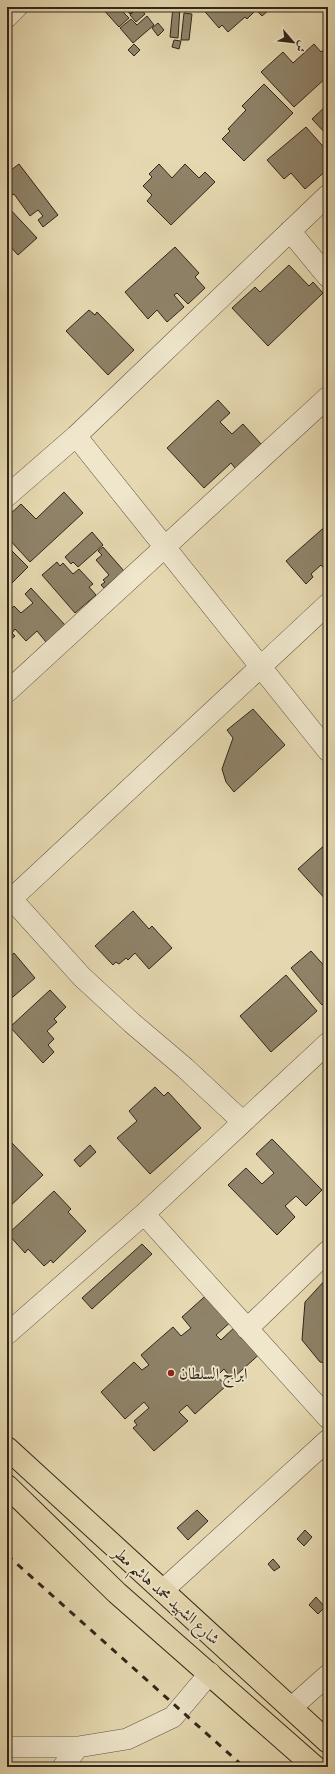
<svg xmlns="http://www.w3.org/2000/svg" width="335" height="1774" font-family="Alegreya,Amiri,serif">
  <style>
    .building { fill: #8f8369; stroke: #30261a }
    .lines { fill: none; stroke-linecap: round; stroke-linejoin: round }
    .minor-casing { stroke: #5e5340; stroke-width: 22 }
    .major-casing { stroke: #30261a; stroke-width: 24 }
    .minor { stroke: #efe6cc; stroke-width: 21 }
    .major { stroke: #e6d9b1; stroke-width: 22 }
    .rail { stroke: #30261a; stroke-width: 3; stroke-dasharray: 7 7; stroke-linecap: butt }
    .poi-dot { fill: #8f2418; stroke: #efe6cc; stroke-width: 1.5 }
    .labels { text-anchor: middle; stroke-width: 3.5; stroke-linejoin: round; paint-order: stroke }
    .poi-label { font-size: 16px; fill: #30261a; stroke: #efe6cc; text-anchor: start }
    .street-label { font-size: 16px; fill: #30261a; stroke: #efe6cc }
  </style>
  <rect width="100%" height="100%" fill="#e6d9b1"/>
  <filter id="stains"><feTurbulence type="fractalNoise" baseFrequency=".005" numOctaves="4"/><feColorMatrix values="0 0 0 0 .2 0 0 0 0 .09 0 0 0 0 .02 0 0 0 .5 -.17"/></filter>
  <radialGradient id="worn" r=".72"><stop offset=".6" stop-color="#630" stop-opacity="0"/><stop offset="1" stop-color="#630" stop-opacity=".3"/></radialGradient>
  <path class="building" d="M101,7H138L130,14L126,9L123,12L129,18L119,27Z
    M139,7L145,14L136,22L130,15Z
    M173,7H180L178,38L170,37Z
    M201,7H276L271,12L269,10L262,16L256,10L247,19L245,17L228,32L222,25L219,28Z
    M184,13L192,14L189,40H181Z
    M147,16L154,25L133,43L120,28L131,19L137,25Z
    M158,23L164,30L158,36L152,28Z
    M174,40L181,41L179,49L172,47Z
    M134,44L140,50L134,56L128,50Z
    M314,44L321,52L328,46V76L294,107L261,72L283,52L293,63Z
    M264,84L293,113L244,161L222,139L230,131L228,129L246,110L242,106Z
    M328,104V136L312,119Z
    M306,127L328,152V169L305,189L291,173L284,179L267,160Z
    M19,164L58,215L43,227L38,220L43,216L38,210L30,216L14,194L7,198V173Z
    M159,164L172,178L185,164L199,178L205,172L215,182L171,225L147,201L152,195L143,186L152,177L149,174Z
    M7,206L37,238L18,255L7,243Z
    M175,247L199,273L195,277L205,288L188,304L177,293L174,295L184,307L167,322L157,310L148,319L125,292Z
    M7,258L12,263L7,267Z
    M289,265L309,286L313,282L323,293L268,346L232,308L255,287L260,292Z
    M89,310L95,315L97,312L134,350L108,375L66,331Z
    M218,400L230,413L220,422L232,434L243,424L261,444L235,468L231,463L204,488L167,448Z
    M64,492L83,513L30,562L7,537V517L21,504L36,519Z
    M328,524V573L321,565L311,574L313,577L306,584L286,561Z
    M92,532L103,545L78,567L73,562L71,564L65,557Z
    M7,546L28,567L7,588Z
    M103,547L124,571L104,588L101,585L105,582L103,580L109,575L96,560L102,555L98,551Z
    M57,562L60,566L63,563L73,574L79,569L93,584L89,587L96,595L75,613L42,575Z
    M31,588L65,625L46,642L37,631L26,641L15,629L12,633L15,636L9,641L7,639V613L14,606L21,613L33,603L25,594Z
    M253,709L285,745L234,792L226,782L222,769L233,738L227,730Z
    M328,842V902L298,869Z
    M133,911L149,929L152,926L172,948L149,969L135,953L128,960L126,958L119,964L116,962L113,965L95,946Z
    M311,951L328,970V1000L322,1005L291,968Z
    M14,953L35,978L7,1002V959Z
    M286,975L317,1011L271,1052L240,1016Z
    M50,990L66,1007L54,1019L57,1022L47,1031L54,1039L48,1045L54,1052L43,1063L10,1027Z
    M155,1087L164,1096L168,1092L201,1128L150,1174L117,1138L137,1121L129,1111Z
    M272,1139L322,1190L306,1206L296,1196L285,1206L295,1217L277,1235L228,1185L246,1168L262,1184L274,1173L256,1154Z
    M10,1141L43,1175L7,1209V1144Z
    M90,1145L96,1152L80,1167L74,1160Z
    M54,1191L71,1209L68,1212L86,1231L53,1263L51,1260L44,1266L28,1249L25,1253L8,1234Z
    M142,1244L152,1254L92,1309L82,1298Z
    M327,1278L328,1279V1363L320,1362L302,1340L305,1302Z
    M212,1290L233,1320L216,1335L221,1340L237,1325L264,1350L232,1379L224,1369L217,1376L226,1386L195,1414L187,1405L179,1412L188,1421L154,1451L133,1428L137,1425L134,1421L149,1408L144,1402L125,1419L101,1392L134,1362L142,1370L149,1365L141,1355L173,1327L181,1336L191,1328L182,1317Z
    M197,1510L208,1521L188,1540L177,1528Z
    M305,1530L312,1537L304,1546L297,1539Z
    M273,1559L280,1567L274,1571L268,1564Z
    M316,1597L325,1607L318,1614L309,1605Z"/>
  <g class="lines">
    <g class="minor-casing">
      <path id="minor" d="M7,17L17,7
        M290,231L328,277
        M76,436L328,751
        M7,496L76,436L328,195
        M7,692L328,397
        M7,894L82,977L132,1023L185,1068L243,1122
        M7,903L328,604
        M144,1214L328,1418
        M247,1329L328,1251
        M7,1334L144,1214L328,1043
        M162,1591L328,1440
        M291,1708L328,1675
        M7,1747H78L127,1739L173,1717L210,1673
        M63,1767L78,1747"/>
    </g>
    <g class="major-casing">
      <path id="major" d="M7,1448L328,1742
        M7,1486L117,1593L315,1767"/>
    </g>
    <use href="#minor" class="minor"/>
    <use href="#major" class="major"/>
    <path class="rail" d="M7,1555L244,1767"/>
  </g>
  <circle class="poi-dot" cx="171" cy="1373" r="4"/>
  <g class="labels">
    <g class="poi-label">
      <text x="179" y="1379">ابراج السلطان</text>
    </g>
    <g class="street-label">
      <text transform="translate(167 1595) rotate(42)" y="6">شارع الشهيد محمد هاشم مطر</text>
    </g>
  </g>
  <rect width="335" height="1774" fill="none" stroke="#e6d9b1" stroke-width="24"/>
  <rect x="8" y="8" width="319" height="1758" fill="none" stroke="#30261a" stroke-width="2"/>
  <rect x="12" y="12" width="311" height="1750" fill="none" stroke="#30261a"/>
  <g transform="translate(293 42) rotate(118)" stroke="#efe6cc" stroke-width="3" paint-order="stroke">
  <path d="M0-3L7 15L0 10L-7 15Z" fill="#30261a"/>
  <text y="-6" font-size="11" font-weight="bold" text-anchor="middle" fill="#30261a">ش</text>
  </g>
  <rect width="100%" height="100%" filter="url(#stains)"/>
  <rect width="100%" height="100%" fill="url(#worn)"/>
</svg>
